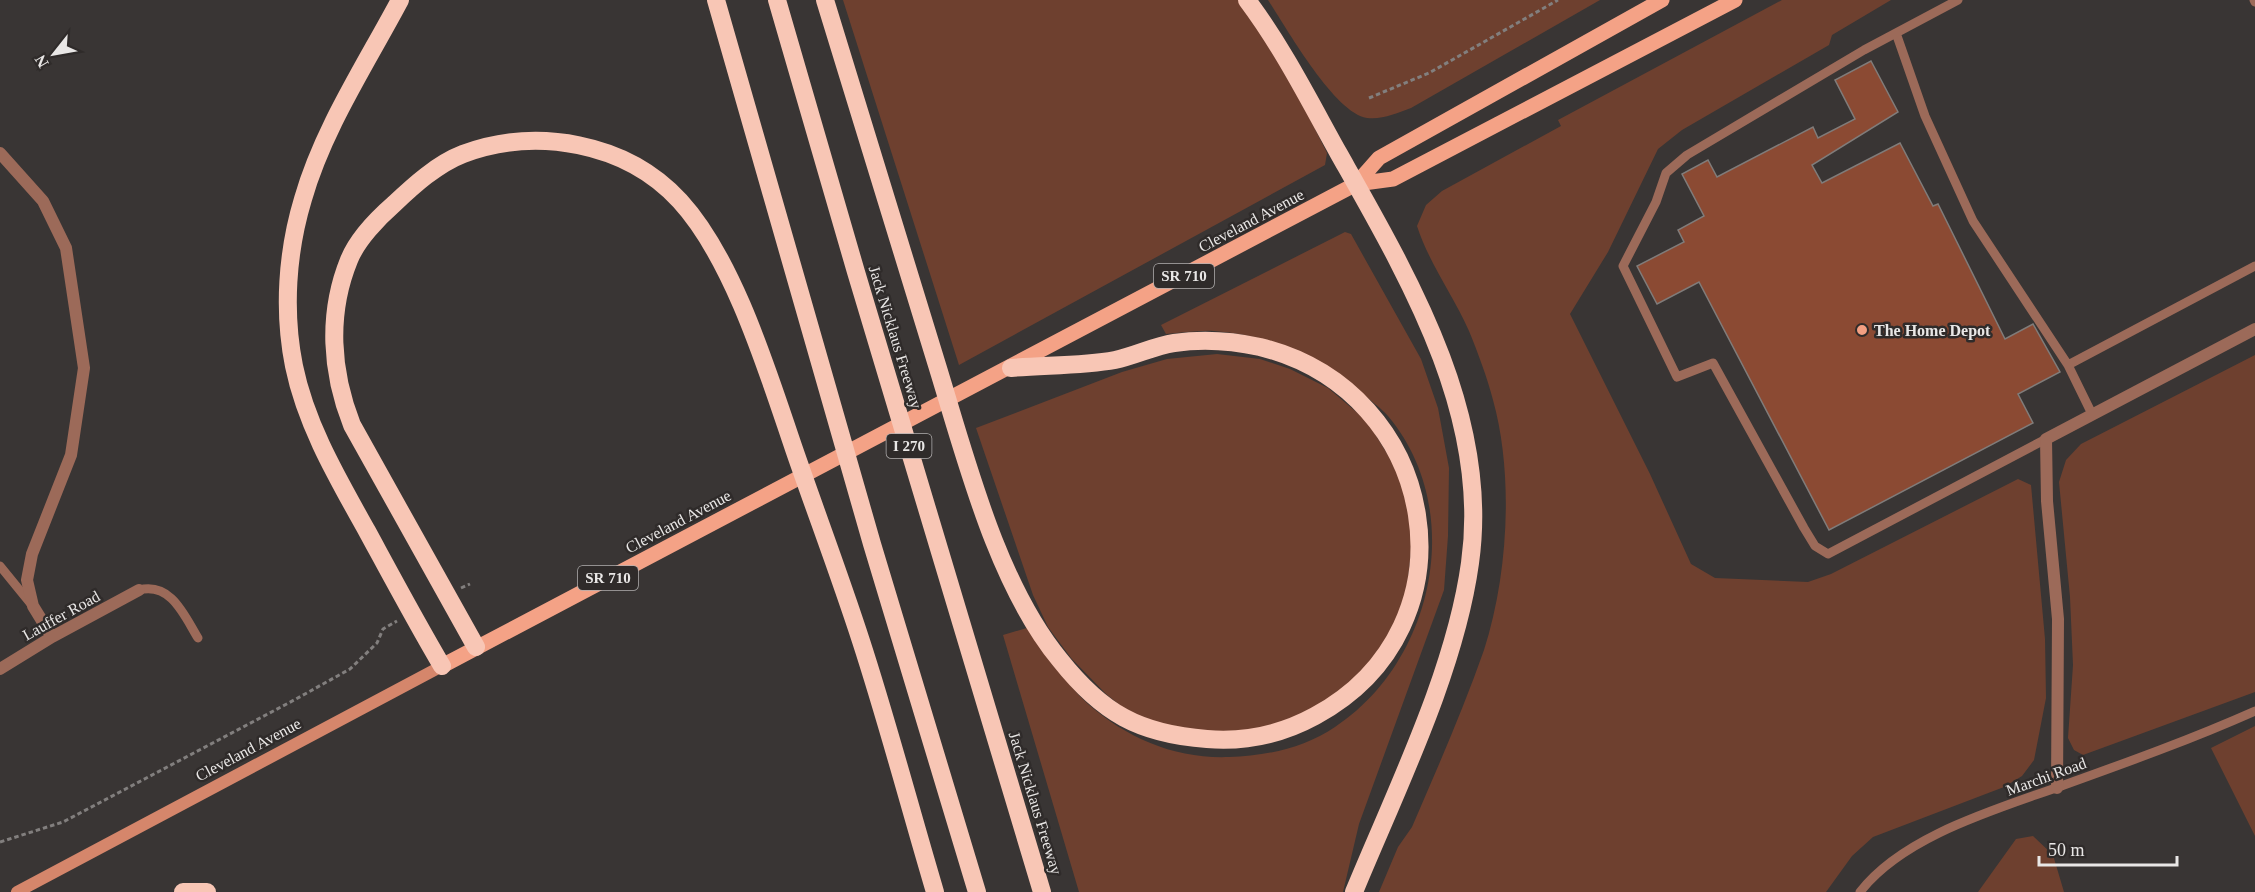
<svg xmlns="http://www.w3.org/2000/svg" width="2255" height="892" font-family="'Times New Roman',serif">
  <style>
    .green { fill: #6e402f }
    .building { fill: #8b4a33; stroke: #807c7a; stroke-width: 1.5 }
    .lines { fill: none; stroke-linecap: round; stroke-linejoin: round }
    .path { stroke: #827f7e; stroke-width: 3; stroke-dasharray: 4.5 3; stroke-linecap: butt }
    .service { stroke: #9c6a59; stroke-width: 9 }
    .minor { stroke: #9c6a59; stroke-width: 12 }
    .secondary { stroke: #d5866b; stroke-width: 12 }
    .primary { stroke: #f4a286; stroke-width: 15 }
    .motorway { stroke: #f8c6b5; stroke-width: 18 }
    .poi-dot { fill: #f39f82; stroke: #2f2b2a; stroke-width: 2 }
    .labels { text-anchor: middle; stroke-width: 5; stroke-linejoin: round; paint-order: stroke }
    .shield { fill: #2f2b2a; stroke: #b1afae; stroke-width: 1.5 }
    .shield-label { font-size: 15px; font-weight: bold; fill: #e9e7e6 }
    .street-label { font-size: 16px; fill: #e9e7e6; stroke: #2f2b2a }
    .poi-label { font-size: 16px; font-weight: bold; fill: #e9e7e6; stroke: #2f2b2a; text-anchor: start }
  </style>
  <rect width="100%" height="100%" fill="#393534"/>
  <path class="green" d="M843,0H1241L1319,125L1315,129L1327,153L1325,165L959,365Z
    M1268,0H1600L1411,108C1397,113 1382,120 1367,118C1334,113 1286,27 1268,0Z
    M1782,0H1891L1832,35L1829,45L1682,130L1658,149L1608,252L1570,314L1650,474L1691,564L1715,578L1808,582L1831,574L2018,479L2031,485L2045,639L2046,698L2034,760L2022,776L2004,787L1873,837L1852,856L1826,892H1379L1398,847L1412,827C1437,769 1463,710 1484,650C1508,576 1514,475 1493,400C1487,377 1478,353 1469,331C1453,295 1429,263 1417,226L1426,205L1442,191L1561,126L1558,120Z
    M1345,232L1351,234L1421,359L1438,408L1449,468L1448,536L1444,590L1359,824L1343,892H1079L1003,635L1030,627C1047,653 1064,682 1088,704C1128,739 1176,759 1229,757C1266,756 1304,748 1335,727C1434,662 1467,510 1388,416C1381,408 1371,401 1363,394C1321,356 1270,335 1214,331C1199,330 1181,333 1166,334L1161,325Z
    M1217,354L1260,359L1290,369L1328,388L1367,421L1399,473L1414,527L1405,603L1364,678L1267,735L1168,729L1131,714L1106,694L1071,658L1048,627L1033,595L976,428L1122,372L1167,359Z
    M2255,355V692L2083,755L2074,750L2068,738L2073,665L2070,597L2059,482L2066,460L2081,444Z
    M2255,726V836L2211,748Z
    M2033,836L2053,855L2064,892H1978L2016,839Z"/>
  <path class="building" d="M1871,61L1898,112L1812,165L1822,183L1900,143L1933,206L1938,204L2005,339L2033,324L2060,372L2018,394L2033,423L1829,530L1699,282L1657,304L1637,266L1684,242L1678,230L1704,216L1682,174L1708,160L1717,177L1813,127L1818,138L1855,119L1835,80Z"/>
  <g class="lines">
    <path class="path" d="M1369,98L1429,73L1558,0
      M461,588L470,584
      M0,842L63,822L296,699L350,669L377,643L383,629L397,621"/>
    <path class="service" d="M1958,0L1864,50L1687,155L1666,173L1656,202L1623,266L1677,377L1713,363L1804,528L1815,546L1828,554L2046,439
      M2254,0L2255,2
      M1896,33L1925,116L1973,221L2068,365
      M2092,414L2068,365L2255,266
      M0,566L31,604
      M139,590C171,582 184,615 198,638
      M1860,892C1904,835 1998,809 2064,785C2128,762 2192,739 2255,711"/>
    <path class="minor" d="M0,153L43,201L66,248L84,368L71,455L32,554L27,580L33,606L52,637
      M0,669L52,637L139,590
      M2057,788L2058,619L2047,501L2046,439L2255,329"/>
    <path class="secondary" d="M17,892L442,666"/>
    <path class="primary" d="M1356,184L1379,158L1662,0
      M442,666L1356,184L1393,179L1735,0"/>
    <path class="motorway" d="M400,0C366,64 323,129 303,199C287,252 283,311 294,366C306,425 338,479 367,531C392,577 416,622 442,666
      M716,0L872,544L977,892
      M777,0L856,272L1042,892
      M825,0C862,122 899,244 937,365C966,459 997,584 1060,660C1102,713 1139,734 1207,739C1244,742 1282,734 1315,716C1481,626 1439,391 1260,347C1233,341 1201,339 1174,343C1154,346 1135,356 1115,360C1082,366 1045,365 1011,368
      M1247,0C1283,48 1310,102 1339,154C1409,278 1491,416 1470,563C1455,672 1396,790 1354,892
      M476,647L352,425C331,372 327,314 349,260C357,240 378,218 394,204C413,186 437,164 463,154C536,127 626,142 680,201C734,260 768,373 794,449C816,513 840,576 861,641C888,724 910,808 935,892
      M183,892H207"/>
  </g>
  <circle class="poi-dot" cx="1862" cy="330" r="6"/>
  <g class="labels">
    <g class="shield">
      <rect x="1154" y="264" width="60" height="24" rx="4.5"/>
      <rect x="886.5" y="434" width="45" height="24" rx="4.5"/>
      <rect x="578" y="566" width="60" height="24" rx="4.5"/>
    </g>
    <g class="shield-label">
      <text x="1184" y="281">SR 710</text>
      <text x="909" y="451">I 270</text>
      <text x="608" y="583">SR 710</text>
    </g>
    <g class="street-label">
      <text transform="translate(1251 220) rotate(-28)" y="6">Cleveland Avenue</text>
      <text transform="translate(896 337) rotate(73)" y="6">Jack Nicklaus Freeway</text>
      <text transform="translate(678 521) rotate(-28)" y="6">Cleveland Avenue</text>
      <text transform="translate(61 615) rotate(-29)" y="6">Lauffer Road</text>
      <text transform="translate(248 749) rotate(-28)" y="6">Cleveland Avenue</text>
      <text transform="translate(2046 776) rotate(-20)" y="6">Marchi Road</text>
      <text transform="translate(1036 803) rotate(73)" y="6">Jack Nicklaus Freeway</text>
    </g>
    <g class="poi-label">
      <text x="1874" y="336">The Home Depot</text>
    </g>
  </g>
  <g transform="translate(54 54) rotate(239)" stroke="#2f2b2a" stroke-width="4.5" paint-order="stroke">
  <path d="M0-4.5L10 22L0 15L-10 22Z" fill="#e9e7e6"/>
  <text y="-9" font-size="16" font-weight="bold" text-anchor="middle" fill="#e9e7e6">N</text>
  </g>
  <path d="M2039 856v9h138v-9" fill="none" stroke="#e9e7e6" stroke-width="3"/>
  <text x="2048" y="856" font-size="18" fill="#e9e7e6" stroke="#2f2b2a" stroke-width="4.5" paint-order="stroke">50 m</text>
</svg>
